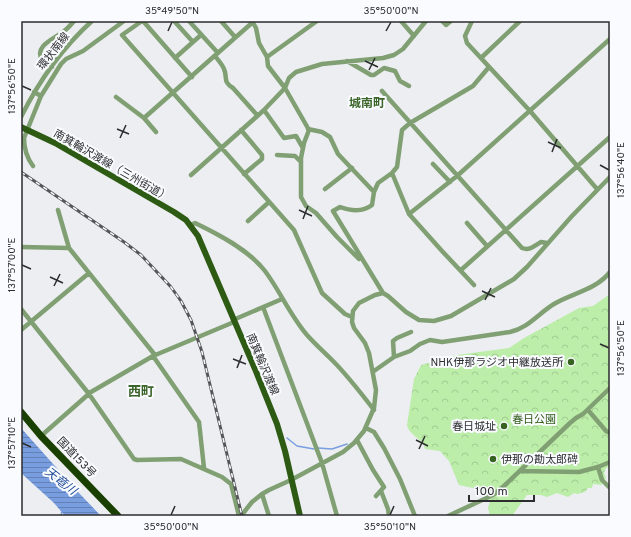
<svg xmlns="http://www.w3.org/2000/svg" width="631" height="537" font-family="Overpass,'Noto Sans JP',sans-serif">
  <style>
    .park { fill: url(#park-crowns) }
    .water { fill: url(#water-rules) }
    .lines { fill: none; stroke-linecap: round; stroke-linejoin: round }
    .stream { stroke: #799ee0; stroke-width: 1.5 }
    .minor { stroke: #80a073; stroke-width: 4.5 }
    .major { stroke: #2d5b14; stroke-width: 6 }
    .highway { stroke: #194001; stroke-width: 7 }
    .rail-casing { stroke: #555658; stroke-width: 3 }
    .rail { stroke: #f9fbfe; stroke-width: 1.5; stroke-dasharray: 4.5; stroke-linecap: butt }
    .ticks { fill: none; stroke: #2c2d2e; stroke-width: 1.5 }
    .poi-dot { fill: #376321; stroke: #f9fbfe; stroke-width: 1.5 }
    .labels { text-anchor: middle; stroke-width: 4; stroke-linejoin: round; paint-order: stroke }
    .street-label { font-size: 11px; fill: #2c2d2e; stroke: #f9fbfe }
    .poi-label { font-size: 11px; fill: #2c2d2e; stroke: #f9fbfe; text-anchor: end }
    .park-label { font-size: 11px; fill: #2f5b18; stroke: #f9fbfe }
    .neighbourhood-label { font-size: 12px; font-weight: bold; fill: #3b6429; stroke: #f9fbfe }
    .water-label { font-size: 12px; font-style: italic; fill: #224c99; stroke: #f9fbfe }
    .quarter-label { font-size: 13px; font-weight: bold; fill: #3b6429; stroke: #f9fbfe }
    .neatline { fill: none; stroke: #2c2d2e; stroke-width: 1.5 }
    .ticks-label { font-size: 10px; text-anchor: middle; fill: #2c2d2e }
  </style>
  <defs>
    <pattern id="park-crowns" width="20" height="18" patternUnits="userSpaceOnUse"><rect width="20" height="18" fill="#bceda9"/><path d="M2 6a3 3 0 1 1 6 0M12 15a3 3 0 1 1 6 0" fill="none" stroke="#a2cc92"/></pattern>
    <pattern id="water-rules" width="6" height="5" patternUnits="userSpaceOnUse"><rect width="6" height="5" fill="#799ee0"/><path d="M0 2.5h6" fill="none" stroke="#6381b6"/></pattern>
  </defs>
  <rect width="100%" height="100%" fill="#eceef1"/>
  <path class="park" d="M610,294V467L606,468L604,473L606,478L601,485L593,484L592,488H588L585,492L577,494L574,493L568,497L557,493L547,497L541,495H527L512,516H490L488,508L490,501L487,495L482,494L473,488L459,485L449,461L440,451L425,449C423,438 409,436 407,425L414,379L421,365L457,355L509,348L524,338L579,308L593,306Z"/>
  <path class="water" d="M21,428L79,493L101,516H65L54,503L21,473Z"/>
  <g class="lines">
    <path class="stream" d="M287,438L297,446L314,449
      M318,448L332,449L347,444
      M61,516L62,510"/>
    <path class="minor" d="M142,21L122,35L294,230L322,293L345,314L352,317
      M143,21L192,77
      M189,21L218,53
      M221,21L235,37
      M252,21L256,28L259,43L267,57L268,66L285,88L309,130L304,143L301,158V197L306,206L316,213L337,237L359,259
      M401,21L414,36
      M442,21L446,25L451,21
      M472,21L465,36L467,43L530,111L597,189
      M193,42L201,35
      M215,56C218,60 222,64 224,69C228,78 222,81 233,88L257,115
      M267,57L317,21
      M175,58L193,42L175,22
      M481,58L520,21
      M347,61L371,75H374L384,68L395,71L400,81L409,86
      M52,67C49,64 44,62 42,59C34,47 53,39 60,34C65,31 70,26 74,21
      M382,91L522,248C530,251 534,246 541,242L547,243
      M41,96L61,64L66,59L83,51L124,21
      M116,97L144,118L253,22
      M264,110L284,138L296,136L303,148
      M21,117C39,81 62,48 92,21
      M144,118L156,132
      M308,129L322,132L330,137L338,154L374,192
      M241,130L262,155V159L244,174
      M277,155L295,156L301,162
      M433,164L450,182
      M33,166C27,158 24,148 24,138L41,96L34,92
      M392,173L409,214L442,251L474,285
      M191,175L264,110L285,88L289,78L296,72L322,64L383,58L394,55L403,49L426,21
      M325,189L352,168
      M58,210L69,248L155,355
      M409,214L457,176L610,39
      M248,221L269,202
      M467,223L487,246
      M190,225L195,223C218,234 249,250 265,271C280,291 290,315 307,335C315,344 324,352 333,361C348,376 361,393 374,410
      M21,247L69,248
      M461,270L610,137
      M383,293L333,211L340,207C351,211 363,212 372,205L374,192L378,183L392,173L397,167L402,130L410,123L473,86L489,67
      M263,307L322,463L337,516
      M21,309L89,394L134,459L137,460L181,459L222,477L231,484L239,516
      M233,320L282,299
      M21,330L89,273
      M153,356L199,422L204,468
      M394,357L393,341L397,338L411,332
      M374,371L394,357L410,351L420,344L430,340L442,342L510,332C528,328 539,313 554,304C572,293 596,290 610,272
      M588,410L606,431L610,433
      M366,428L374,432L384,448L400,479L415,516
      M41,436L91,392L153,356L234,322
      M357,440L373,470L384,487L376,496
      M598,467L602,480L610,488
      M520,471L579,472L598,467L610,462
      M381,491L388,509L389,516
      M262,494L269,516
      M241,516L252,502L262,494L269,490L291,480L343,452L354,443L364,431L374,408L376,390L369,353L365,343L354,328L352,322L353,311L359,303L375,295L383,293L388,296L406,312L419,320L434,321L451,316L514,279L527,267L572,216L610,177
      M448,516L493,495L504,486L570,423L576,418L583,414L610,388"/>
    <path class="major" d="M21,127L55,143L174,212L186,220L198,236L255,369L277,424L285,451L300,516"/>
    <path class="highway" d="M21,412L41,436L118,516"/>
    <g class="rail-casing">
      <path id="rail" d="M21,172L124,242L141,255L171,287L181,301L191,320L202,352L242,516"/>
    </g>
    <use href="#rail" class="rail"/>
  </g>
  <path class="ticks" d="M168,31L172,22M386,31L391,22M365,61L378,67M369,70L375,58M22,86L31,90M117,129L129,134M120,138L126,125M548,142L561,148M552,152L557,139M600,165L609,170M299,210L312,216M303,219L308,206M22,265L31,269M50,277L63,283M54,286L60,274M482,291L495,297M485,300L491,288M600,344L609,348M233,359L246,364M237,368L242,355M416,440L428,446M22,443L31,447M419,449L425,436M171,515L175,506M390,515L394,506"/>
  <g class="poi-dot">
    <circle cx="571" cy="362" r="4"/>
    <circle cx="504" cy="426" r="4"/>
    <circle cx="493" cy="459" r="4"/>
  </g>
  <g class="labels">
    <g class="street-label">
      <text transform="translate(53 51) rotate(-52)" y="4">環状南線</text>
      <text transform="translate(112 165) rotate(30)" y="4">南箕輪沢渡線（三州街道）</text>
      <text transform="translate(263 364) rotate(67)" y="4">南箕輪沢渡線</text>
      <text transform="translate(77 457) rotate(46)" y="4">国道153号</text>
    </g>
    <g class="poi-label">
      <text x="563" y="366">NHK伊那ラジオ中継放送所</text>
      <text x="496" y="430">春日城址</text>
      <text x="501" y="463" text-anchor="start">伊那の勘太郎碑</text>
    </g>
    <g class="park-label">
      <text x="534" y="423">春日公園</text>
    </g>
    <g class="neighbourhood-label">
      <text x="367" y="107">城南町</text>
    </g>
    <g class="water-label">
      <text transform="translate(61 481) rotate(38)" y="4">天竜川</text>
    </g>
    <g class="quarter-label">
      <text x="141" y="396">西町</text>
    </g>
  </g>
  <rect width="631" height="537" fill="none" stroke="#f9fbfe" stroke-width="44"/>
  <path d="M469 495v6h65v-6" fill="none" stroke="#2c2d2e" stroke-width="2"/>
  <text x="475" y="495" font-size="12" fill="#2c2d2e" stroke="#f9fbfe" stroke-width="3" paint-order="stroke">100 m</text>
  <rect x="22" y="22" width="587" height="493" class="neatline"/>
  <g class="ticks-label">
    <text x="172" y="14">35°49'50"N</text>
    <text x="391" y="14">35°50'00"N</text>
    <text transform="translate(11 86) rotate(-90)" y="4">137°56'50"E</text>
    <text transform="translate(620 170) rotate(-90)" y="4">137°56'40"E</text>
    <text transform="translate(11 265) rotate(-90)" y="4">137°57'00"E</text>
    <text transform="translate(620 348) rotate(-90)" y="4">137°56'50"E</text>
    <text transform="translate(11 443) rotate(-90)" y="4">137°57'10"E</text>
    <text x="171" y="530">35°50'00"N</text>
    <text x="390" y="530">35°50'10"N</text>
  </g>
</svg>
